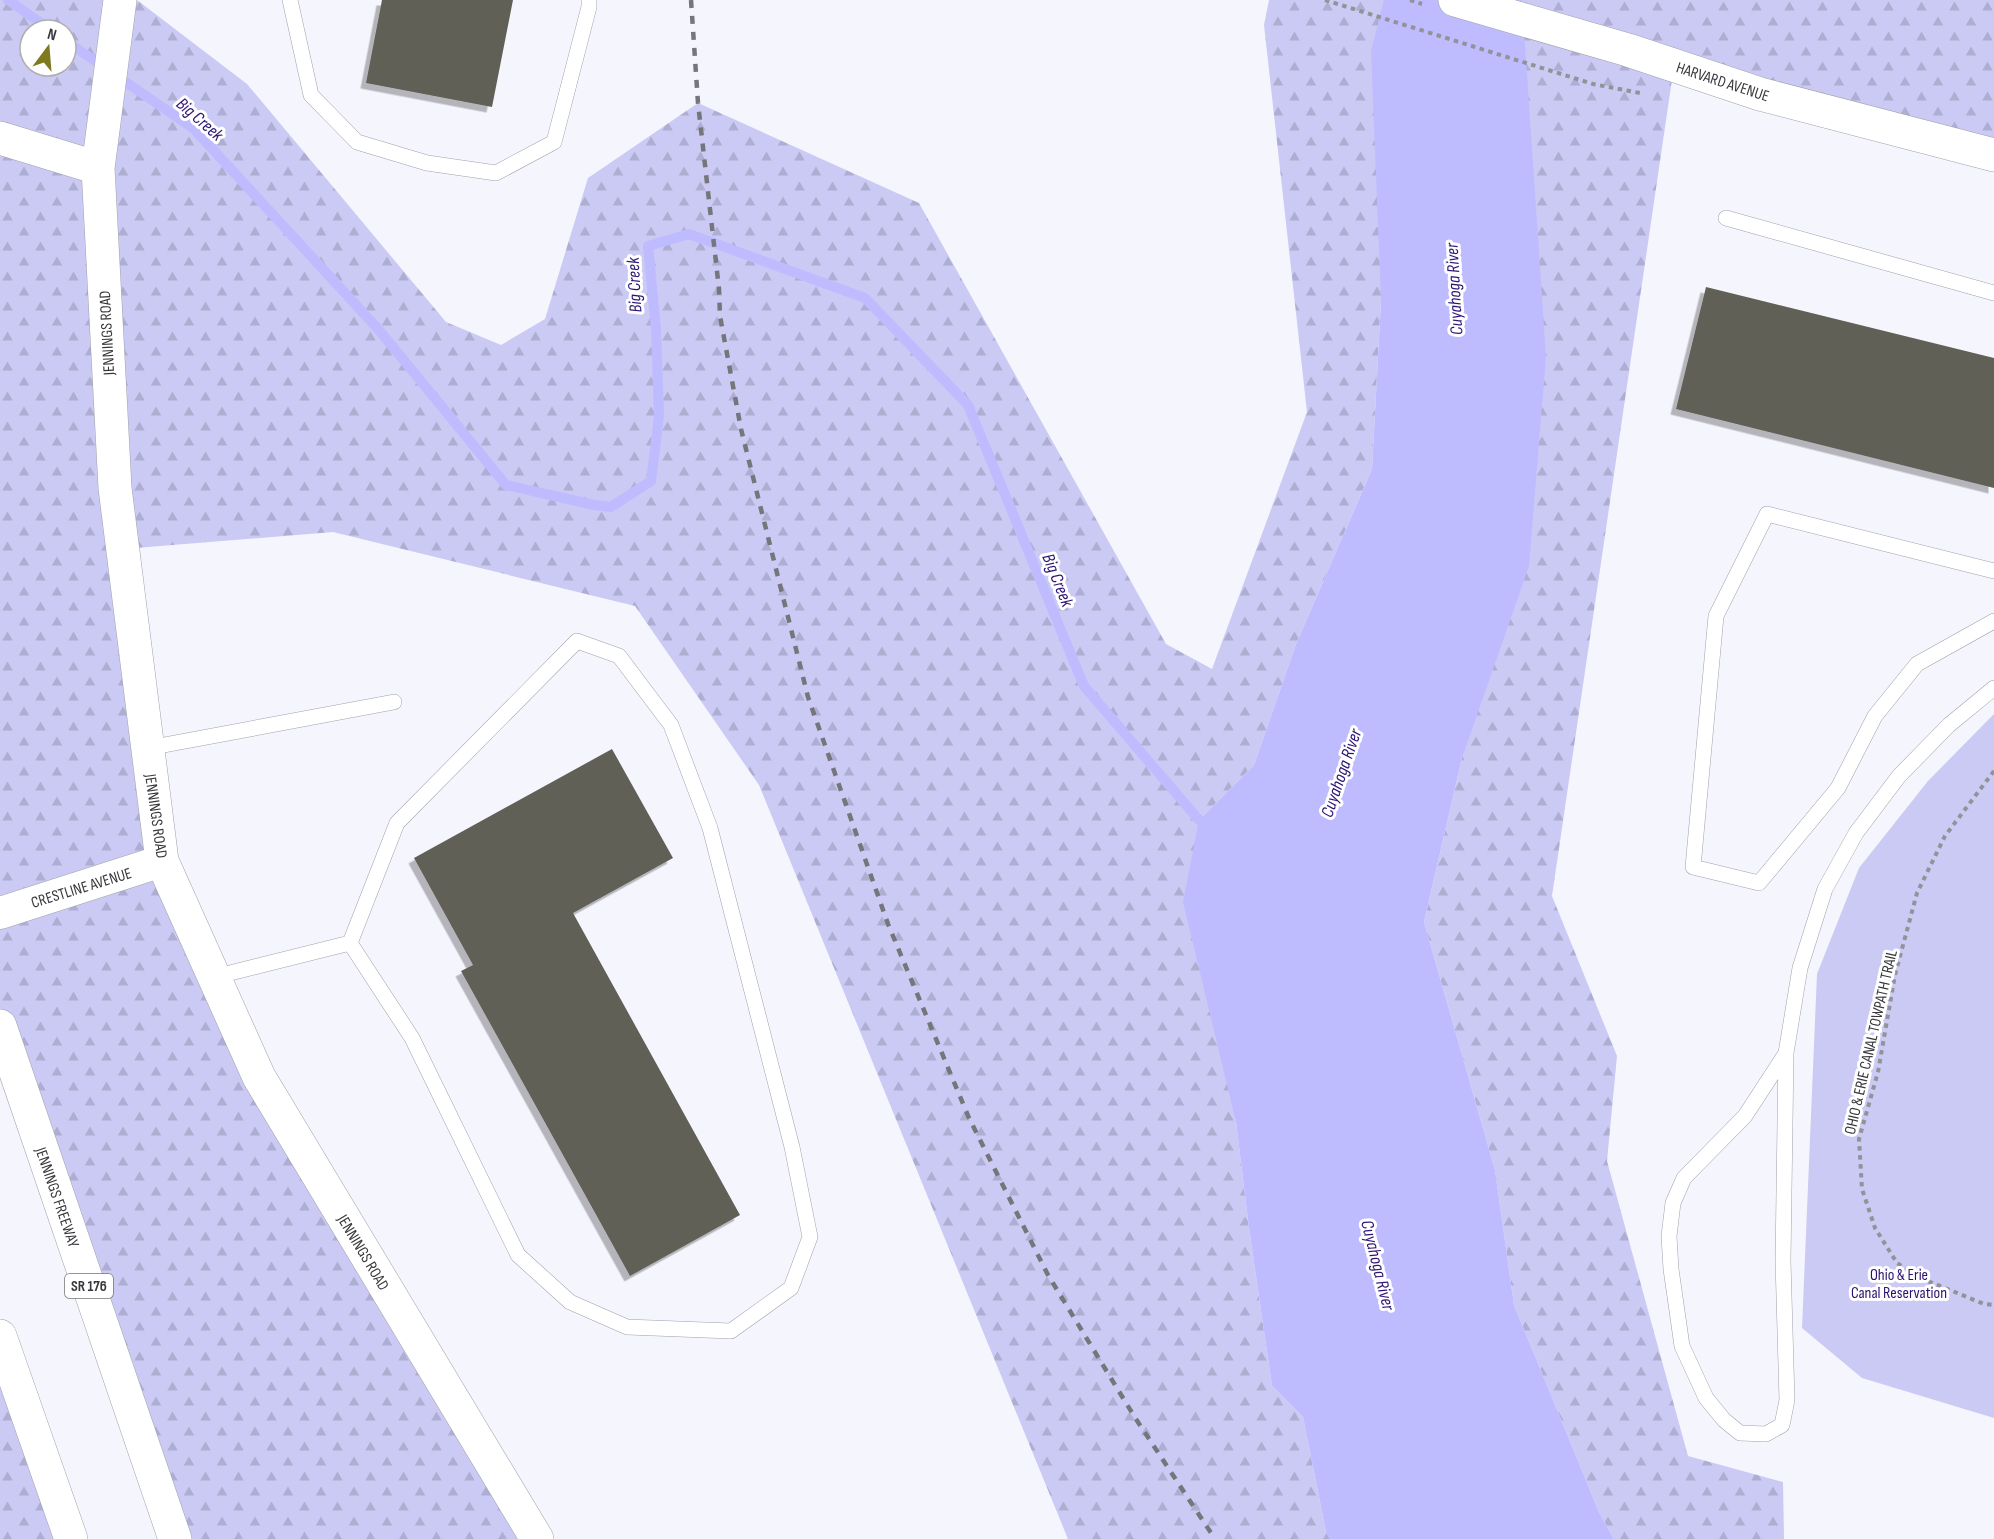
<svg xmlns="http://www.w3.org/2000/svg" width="1994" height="1539" font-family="'Sofia Sans Condensed',sans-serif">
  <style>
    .forest { fill: url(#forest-firs); fill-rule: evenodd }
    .park { fill: #cacaf4 }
    .water { fill: #bebcfe }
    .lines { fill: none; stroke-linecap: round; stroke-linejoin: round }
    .stream { stroke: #bebcfe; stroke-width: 10 }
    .building { fill: #616057; filter: url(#shadow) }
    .service-casing { stroke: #a1a1ab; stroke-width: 16 }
    .minor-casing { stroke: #a1a1ab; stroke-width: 33 }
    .tertiary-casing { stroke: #a1a1ab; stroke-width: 34 }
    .motorway-casing { stroke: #a1a1ab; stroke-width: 34 }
    .path { stroke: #929299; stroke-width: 4; stroke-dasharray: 4.5 4.5; stroke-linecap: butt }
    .service { stroke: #fff; stroke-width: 15 }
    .minor { stroke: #fff; stroke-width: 32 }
    .tertiary { stroke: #fff; stroke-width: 33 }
    .motorway { stroke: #fff; stroke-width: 33 }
    .rail { stroke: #75757b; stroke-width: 4.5; stroke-dasharray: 8 8; stroke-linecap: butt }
    .labels { text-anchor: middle; stroke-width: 6; stroke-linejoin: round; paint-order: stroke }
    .shield { fill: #fff; stroke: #747476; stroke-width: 1.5 }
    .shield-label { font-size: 15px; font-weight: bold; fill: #38383c }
    .street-label { font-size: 16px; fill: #38383c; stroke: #fff }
    .park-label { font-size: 16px; fill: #2c126f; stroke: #fff }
    .water-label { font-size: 18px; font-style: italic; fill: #2e1773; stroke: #fff }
  </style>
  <defs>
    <pattern id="forest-firs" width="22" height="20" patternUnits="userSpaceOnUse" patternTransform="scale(1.5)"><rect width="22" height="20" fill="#cacaf4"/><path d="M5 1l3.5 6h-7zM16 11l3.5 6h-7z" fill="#aeaed2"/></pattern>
    <filter id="shadow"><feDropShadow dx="-5.5" dy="5.5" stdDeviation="0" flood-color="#0004"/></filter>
  </defs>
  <rect width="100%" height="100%" fill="#f5f5fe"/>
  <path class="forest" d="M0,0H137L247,84L446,322L501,345L545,319L588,178L698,103L919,203L1166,644L1212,669L1307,412L1264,25L1269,0H1384L1381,300L1372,469L1296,644L1254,765L1199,820L1249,1228L1272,1386L1303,1417L1326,1532L1330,1539H1068L759,785L635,606L333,532L123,549L162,861L259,1077L537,1539H175L0,1026ZM30,30H66V66H30Z
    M1522,0H1994V153L1674,66L1552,896L1617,1056L1607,1161L1688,1456L1783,1482L1784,1539H1614L1599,1512L1514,1305L1495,1170L1424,922L1462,758Z
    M0,1336L71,1539H0Z"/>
  <path class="park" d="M1994,714V1418L1862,1378L1802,1328L1817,974L1859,868L1928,781Z"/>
  <path class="water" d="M1384,0H1522L1546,356L1529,566L1462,758L1424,922L1495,1170L1514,1305L1599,1512L1614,1539H1330L1326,1532L1303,1417L1272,1386L1249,1228L1236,1122L1183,902L1199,820L1254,765L1296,644L1372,469L1381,300L1371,51Z"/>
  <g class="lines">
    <path class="stream" d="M8,0L51,30
      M66,41L194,129L379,330L506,485L594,505L611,507L651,481L659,416L656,329L648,246L689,234L865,298L968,405L1084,686L1199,820L1212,825"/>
  </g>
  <path class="building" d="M382,0H513L492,107L366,83Z
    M1706,287L1994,358V488L1676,409Z
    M612,749L673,858L573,913L740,1215L630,1276L461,971L473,965L414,858Z"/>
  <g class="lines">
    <g class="service-casing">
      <path id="service" d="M290,0L311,95L357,142L427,163L496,173L554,142L589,7V0
        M1726,218L1994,293
        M1994,571L1767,514L1716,616L1693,867L1759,883L1838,788L1875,716L1917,664L1994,621
        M148,748L394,702
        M214,977L350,943L412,1038L518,1255L570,1302L627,1327L731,1331L791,1288L810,1237L792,1147L710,828L671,725L619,656L577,641L397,823L350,943
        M1786,1053L1745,1116L1684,1178L1673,1203L1669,1236L1671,1269L1682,1346L1706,1398L1724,1420L1740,1433L1766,1434L1782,1425L1787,1400L1783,1261L1786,1053L1800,968L1825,889L1856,833L1899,776L1949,725L1994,688"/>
    </g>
    <g class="minor-casing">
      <path id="minor" d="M0,913L162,861"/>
    </g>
    <g class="tertiary-casing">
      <path id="tertiary" d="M120,0L98,168L115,488L162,861L259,1077L537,1539
        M1455,0L1628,50L1760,94L1994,155
        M0,138L98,168"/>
    </g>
    <g class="motorway-casing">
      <path id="motorway" d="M0,1026L175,1539
        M0,1336L71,1539"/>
    </g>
    <path class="path" d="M1325,0L1593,84L1640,93
      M1410,0L1422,4
      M1994,771L1945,836L1917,893L1895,975L1878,1072L1859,1139L1862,1189L1875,1228L1897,1263L1923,1279L1984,1304L1994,1305"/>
    <use href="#service" class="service"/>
    <use href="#minor" class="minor"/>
    <use href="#tertiary" class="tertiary"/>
    <use href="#motorway" class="motorway"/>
    <path class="rail" d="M691,0L698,103L719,289L720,316L741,429L808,697L888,924L969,1118L1048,1275L1134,1416L1215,1539"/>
  </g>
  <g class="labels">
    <rect class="shield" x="65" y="1274" width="48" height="24" rx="4.5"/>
    <g class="shield-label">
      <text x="89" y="1291">SR 176</text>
    </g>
    <g class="street-label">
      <text transform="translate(1723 81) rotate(18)" y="6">HARVARD AVENUE</text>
      <text transform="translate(106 333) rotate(-93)" y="6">JENNINGS ROAD</text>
      <text transform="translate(157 816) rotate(82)" y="6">JENNINGS ROAD</text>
      <text transform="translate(81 887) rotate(-17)" y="6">CRESTLINE AVENUE</text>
      <text transform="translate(1870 1042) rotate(-77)" y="6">OHIO &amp; ERIE CANAL TOWPATH TRAIL</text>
      <text transform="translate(58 1197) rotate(71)" y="6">JENNINGS FREEWAY</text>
      <text transform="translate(364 1252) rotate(59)" y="6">JENNINGS ROAD</text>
    </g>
    <g class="park-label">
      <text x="1899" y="1280">Ohio &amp; Erie<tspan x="1899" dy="18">Canal Reservation</tspan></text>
    </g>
    <g class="water-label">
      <text transform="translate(200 119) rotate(41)" y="6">Big Creek</text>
      <text transform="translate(634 285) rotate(-93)" y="6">Big Creek</text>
      <text transform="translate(1454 289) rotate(-93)" y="6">Cuyahoga River</text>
      <text transform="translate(1058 580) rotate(68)" y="6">Big Creek</text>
      <text transform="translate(1341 773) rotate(-71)" y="6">Cuyahoga River</text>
      <text transform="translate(1378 1265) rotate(76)" y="6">Cuyahoga River</text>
    </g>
  </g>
  <g transform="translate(48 48) rotate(16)"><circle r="28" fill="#ffffff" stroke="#afafb1" stroke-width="1.5"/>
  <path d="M0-4.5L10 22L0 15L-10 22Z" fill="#7f7a20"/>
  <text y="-9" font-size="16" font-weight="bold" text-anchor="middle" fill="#38383c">N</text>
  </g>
</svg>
